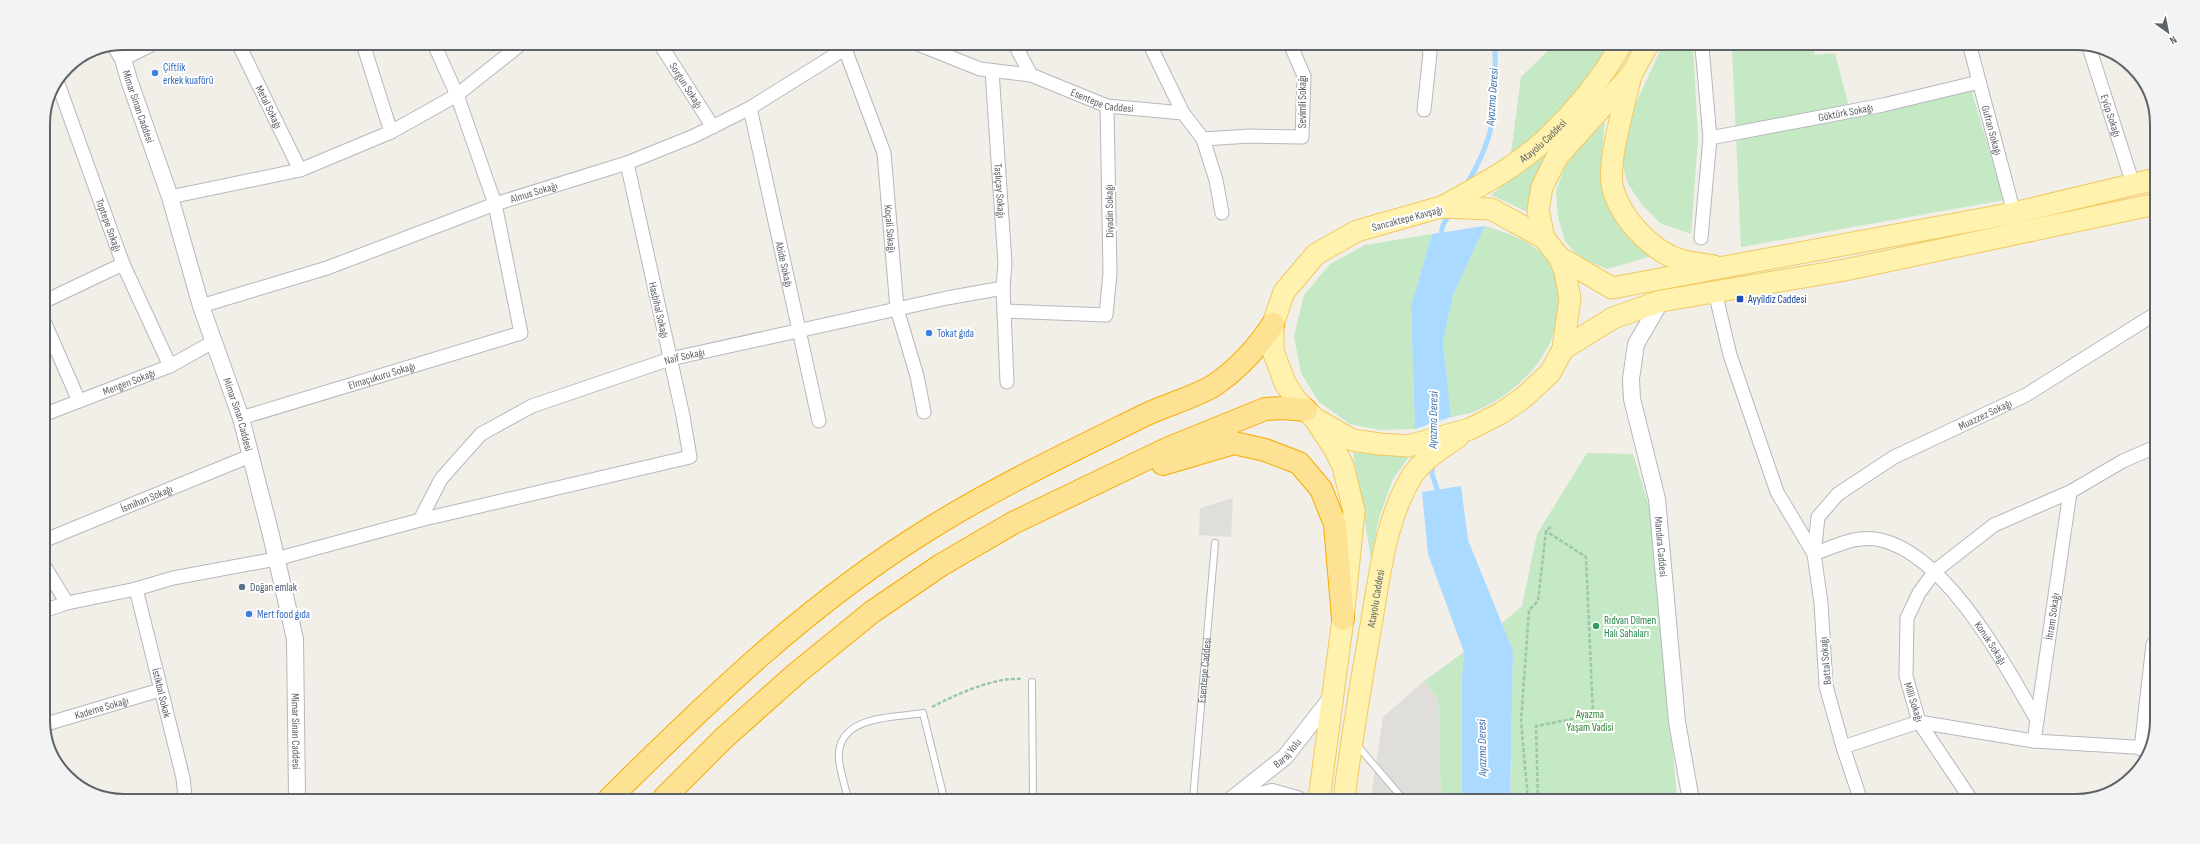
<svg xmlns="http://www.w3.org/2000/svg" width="2200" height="844" font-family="'Sofia Sans Condensed',sans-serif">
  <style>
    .industrial { fill: #e0deda }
    .green { fill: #c5e8c5 }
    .water { fill: #aadaff }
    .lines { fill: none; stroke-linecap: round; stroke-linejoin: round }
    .stream { stroke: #aadaff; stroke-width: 5 }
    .service-casing { stroke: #b5b8bc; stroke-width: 8 }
    .minor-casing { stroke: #b5b8bc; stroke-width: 15 }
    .tertiary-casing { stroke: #b5b8bc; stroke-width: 18 }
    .primary-casing { stroke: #f2c960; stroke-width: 23 }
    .motorway-casing { stroke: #f9ab00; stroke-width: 24 }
    .path { stroke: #9cc7a9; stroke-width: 2.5; stroke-dasharray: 4 2; stroke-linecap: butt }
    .service { stroke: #fff; stroke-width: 6 }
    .minor { stroke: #fff; stroke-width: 13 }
    .tertiary { stroke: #fff; stroke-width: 16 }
    .primary { stroke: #fff2af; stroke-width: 21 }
    .motorway { stroke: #fde293; stroke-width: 22 }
    .shop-dot { fill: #3f7fe0; stroke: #fff; stroke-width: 1.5 }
    .transit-dot { fill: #1a4fb4; stroke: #fff; stroke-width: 1.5 }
    .service-dot { fill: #5c6f8a; stroke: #fff; stroke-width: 1.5 }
    .leisure-dot { fill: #2e9e5b; stroke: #fff; stroke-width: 1.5 }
    .labels { text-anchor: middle; stroke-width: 4; stroke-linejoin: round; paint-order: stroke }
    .shop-label { font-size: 11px; fill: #366cbe; stroke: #fff; text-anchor: start }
    .street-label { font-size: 11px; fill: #5f6368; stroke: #fff }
    .transit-label { font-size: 11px; fill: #164399; stroke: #fff; text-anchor: start }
    .service-label { font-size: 11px; fill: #4e5e75; stroke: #fff; text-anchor: start }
    .leisure-label { font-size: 11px; fill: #27864d; stroke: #fff; text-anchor: start }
    .park-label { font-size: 11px; fill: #348238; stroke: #fff }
    .water-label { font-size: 12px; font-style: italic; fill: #4174aa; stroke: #fff }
    .rim { fill: none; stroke: #5f6368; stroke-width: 2 }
  </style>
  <rect width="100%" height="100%" fill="#f1efe8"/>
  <path class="industrial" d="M1233,498L1231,537L1199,535L1200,508Z
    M1424,681L1438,698L1441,800L1371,799L1383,717Z"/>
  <path class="green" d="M1553,46H1609L1582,90L1510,160L1521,77Z
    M1662,46H1693L1698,138L1691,234L1660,223L1643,206L1628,184L1620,156L1628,121Z
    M1732,47H1813L1815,55L1835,53L1851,115L1971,89L2004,200L1741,247Z
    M1605,122L1602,151L1608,186L1621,219L1673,250L1607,269L1579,257L1565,241L1558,217L1556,191L1568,158Z
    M1560,140L1530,213L1491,195Z
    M1485,226C1505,232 1523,238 1539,251C1552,261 1558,279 1559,294C1562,347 1525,389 1478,410C1470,414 1460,415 1451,417L1443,342L1453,295Z
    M1432,234L1411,306L1415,429L1380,430L1350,424L1319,402L1301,373L1294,336L1304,295L1330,264L1365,245Z
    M1353,452L1410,455L1392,481L1379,518L1371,558Z
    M1587,453L1633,454L1652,516L1677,800H1510L1513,651L1501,624L1522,606L1537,534Z
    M1464,652L1462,679V800H1441L1438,698L1424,681Z"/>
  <path class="water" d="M1485,226L1453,295L1443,342L1451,417L1415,429L1411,306L1432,234Z
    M1461,486L1468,540L1513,651L1510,800H1462V679L1464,652L1428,554L1422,492Z"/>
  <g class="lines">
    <path class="stream" d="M1466,185C1477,167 1488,144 1492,123C1497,98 1495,71 1495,46
      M1440,239L1443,225L1450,213
      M1433,434L1434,416
      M1432,464V474L1439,495"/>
    <g class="service-casing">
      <g id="service">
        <path d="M1032,682L1033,799"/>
        <path d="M1356,744L1404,800"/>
        <path d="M848,798C845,786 840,772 839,759C836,715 893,718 923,713L944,798"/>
        <path id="s1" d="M1193,799L1215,543"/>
      </g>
    </g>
    <g class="minor-casing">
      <g id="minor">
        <path id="s2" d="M238,43L300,170"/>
        <path d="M363,44L391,132"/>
        <path id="s3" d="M660,44L713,127"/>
        <path id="s4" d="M920,45L980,69L1031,75L1107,106L1183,113L1203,139L1216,180L1222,213"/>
        <path d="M1015,45L1031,75"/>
        <path d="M1150,45L1183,113"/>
        <path id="s5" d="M1970,47L2014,213"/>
        <path id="s6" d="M2089,47L2133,184"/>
        <path id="s7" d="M845,49L884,153L897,309L917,376L924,412"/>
        <path d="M123,59L155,43"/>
        <path id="s8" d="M992,71L1005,263L1003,288L1007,382"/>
        <path id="s9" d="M57,81L123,264L170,366"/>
        <path id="s10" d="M750,108L819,421"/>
        <path d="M1424,110L1430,53L1428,46"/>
        <path id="s11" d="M1710,138L1883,105L1979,82"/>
        <path d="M1203,139L1250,136L1302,137L1304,76L1291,46"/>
        <path d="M170,197L300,170L391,132L457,95L521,44"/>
        <path d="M1701,238L1710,138L1702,47"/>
        <path id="s12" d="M1715,292L1730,355L1777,492L1814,554C1836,546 1857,534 1881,540C1948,556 2005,665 2037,720"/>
        <path d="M43,302L123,264"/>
        <path id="s13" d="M201,306L327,268L495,204L627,163L694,136L750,108L851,45"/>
        <path d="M1004,311L1106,315L1110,273L1107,106"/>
        <path d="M43,319L79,401"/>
        <path id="s14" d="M43,415L170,366L213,342"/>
        <path id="s15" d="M241,418L521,333L495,204L457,95L434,44"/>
        <path id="s16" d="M420,520L441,479L481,434L532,406L670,359L947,298L1003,288"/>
        <path id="s17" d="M43,541L250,456"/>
        <path d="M43,564L67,603"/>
        <path id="s18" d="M136,589L183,778L185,797"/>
        <path d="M43,611L67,603L136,589L173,578L276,559L420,520L690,457L683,416L627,163"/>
        <path id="s19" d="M43,725L160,690"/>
        <path id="s20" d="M2034,741L2070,492"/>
        <path d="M1843,747L1919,722L2034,741L2151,748"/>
        <path d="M2141,749L2153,644"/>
        <path id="s21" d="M1861,801L1843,747L1826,686L1821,603L1814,554L1818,517L1838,494L1894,457L2026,395L2155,314"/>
        <path d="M1972,801L1919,722L1906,676L1907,618L1919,593L1935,571L1994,525L2070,492L2123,461L2155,447"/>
      </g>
    </g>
    <g class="tertiary-casing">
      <g id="tertiary">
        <path id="s22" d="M115,45L123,59L129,80L170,197L201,306L241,418L271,535L295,639L297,797"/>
        <path id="s23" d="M1661,301L1636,344L1631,379L1632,399L1657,499L1677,722L1691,800"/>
        <path id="s24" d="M1232,799L1285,757L1332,697"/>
        <path d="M1246,799L1272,792L1297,799"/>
      </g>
    </g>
    <g class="primary-casing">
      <g id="primary">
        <path d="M1631,75C1625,103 1606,164 1613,189C1621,218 1652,252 1681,260C1691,263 1703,264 1714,266"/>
        <path d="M1441,207L1491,209L1544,238L1559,257L1565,271L1570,299L1563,349L1550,373L1523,398L1501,413L1470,429L1408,446L1380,444L1352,440L1314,418L1296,400L1285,383L1273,351V324L1284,292L1316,254L1357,231Z"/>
        <path id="s25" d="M1442,207C1476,188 1518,166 1546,139C1574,112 1601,80 1620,46"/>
        <path d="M1544,238L1538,210L1542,187L1557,157L1631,75L1647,46"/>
        <path d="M1559,257L1612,288L2014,213L2156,179"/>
        <path d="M1563,349L1613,318L1661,301L1845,270L2156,204"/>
        <path d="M1318,424L1334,448L1343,466L1354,511L1343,619L1319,799"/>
        <path id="s26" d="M1344,799C1351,741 1361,683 1371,625C1380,575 1385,520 1412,476C1422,460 1443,447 1458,437"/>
      </g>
    </g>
    <g class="motorway-casing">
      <path id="motorway" d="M1163,464L1234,443L1265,450L1299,463L1321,489L1335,524L1343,619
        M610,798C710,699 808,604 929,529C998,486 1072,451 1145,415C1165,405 1199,396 1216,384C1239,368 1258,347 1273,324
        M664,798L725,737L797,673L872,612L941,565L1013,523L1169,448L1265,409L1283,408L1306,410"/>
    </g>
    <path class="path" d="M932,707C957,694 994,677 1022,679
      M1528,800L1521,721L1529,610L1538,601L1546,531L1552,526
      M1538,800L1536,726L1593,715L1586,557L1546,531
      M1550,800L1551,794"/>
    <use href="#service" class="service"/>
    <use href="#minor" class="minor"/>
    <use href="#tertiary" class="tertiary"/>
    <use href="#primary" class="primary"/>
    <use href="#motorway" class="motorway"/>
  </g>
  <g class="shop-dot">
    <circle cx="155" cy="73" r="4"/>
    <circle cx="929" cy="333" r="4"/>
    <circle cx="249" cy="614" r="4"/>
  </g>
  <rect class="transit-dot" x="1736" y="295" width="8" height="8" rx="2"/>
  <circle class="service-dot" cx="242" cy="587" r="4"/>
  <circle class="leisure-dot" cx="1596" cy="626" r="4"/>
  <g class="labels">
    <g class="shop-label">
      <text x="163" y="71">Çiftlik<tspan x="163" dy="13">erkek kuaförü</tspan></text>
      <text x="937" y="337">Tokat gıda</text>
      <text x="257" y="618">Mert food gıda</text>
    </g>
    <g class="street-label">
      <text dy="4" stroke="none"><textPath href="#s3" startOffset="49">Sorgun Sokağı</textPath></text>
      <text dy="4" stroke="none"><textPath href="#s4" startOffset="192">Esentepe Caddesi</textPath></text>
      <text transform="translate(1302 102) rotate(-90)" y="4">Sevimli Sokağı</text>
      <text dy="4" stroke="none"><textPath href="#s22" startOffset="66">Mimar Sinan Caddesi</textPath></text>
      <text dy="4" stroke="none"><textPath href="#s2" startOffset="71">Metal Sokağı</textPath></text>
      <text dy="4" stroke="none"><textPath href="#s11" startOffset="138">Göktürk Sokağı</textPath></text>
      <text dy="4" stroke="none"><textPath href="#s6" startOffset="72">Eyüp Sokağı</textPath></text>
      <text dy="4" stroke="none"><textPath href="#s5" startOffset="86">Gufran Sokağı</textPath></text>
      <text dy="4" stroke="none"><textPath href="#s25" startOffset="121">Atayolu Caddesi</textPath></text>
      <text dy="4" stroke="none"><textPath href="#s8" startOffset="120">Taşlıçay Sokağı</textPath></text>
      <text dy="4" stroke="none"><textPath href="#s13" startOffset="352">Almus Sokağı</textPath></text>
      <text transform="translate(1109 211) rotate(-91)" y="4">Diyadin Sokağı</text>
      <text transform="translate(1407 218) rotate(-15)" y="4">Sancaktepe Kavşağı</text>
      <text dy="4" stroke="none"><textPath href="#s9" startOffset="153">Toptepe Sokağı</textPath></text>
      <text dy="4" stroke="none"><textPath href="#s7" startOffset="187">Koçali Sokağı</textPath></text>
      <text dy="4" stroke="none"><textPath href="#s10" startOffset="160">Abide Sokağı</textPath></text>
      <text transform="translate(659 310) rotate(77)" y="4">Hasbihal Sokağı</text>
      <text dy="4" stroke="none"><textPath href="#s16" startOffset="325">Naif Sokağı</textPath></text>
      <text dy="4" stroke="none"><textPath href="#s15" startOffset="147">Elmaçukuru Sokağı</textPath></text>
      <text dy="4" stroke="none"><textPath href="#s14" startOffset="92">Mengen Sokağı</textPath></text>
      <text dy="4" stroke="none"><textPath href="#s21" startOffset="488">Muazzez Sokağı</textPath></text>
      <text dy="4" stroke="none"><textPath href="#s22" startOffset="390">Mimar Sinan Caddesi</textPath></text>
      <text dy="4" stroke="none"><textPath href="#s17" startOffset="112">İsmihan Sokağı</textPath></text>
      <text dy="4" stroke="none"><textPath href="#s23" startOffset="256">Mandıra Caddesi</textPath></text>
      <text dy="4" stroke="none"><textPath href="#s26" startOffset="203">Atayolu Caddesi</textPath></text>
      <text dy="4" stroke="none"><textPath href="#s20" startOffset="126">İhram Sokağı</textPath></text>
      <text dy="4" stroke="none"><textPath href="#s12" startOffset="505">Konuk Sokağı</textPath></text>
      <text transform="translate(1825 661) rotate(-95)" y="4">Battal Sokağı</text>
      <text dy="4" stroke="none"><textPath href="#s1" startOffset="129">Esentepe Caddesi</textPath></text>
      <text dy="4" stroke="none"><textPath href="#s18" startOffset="107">İstikbal Sokak</textPath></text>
      <text transform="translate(1914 702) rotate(72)" y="4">Milli Sokağı</text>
      <text dy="4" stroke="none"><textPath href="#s19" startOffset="61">Kademe Sokağı</textPath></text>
      <text dy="4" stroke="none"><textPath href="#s22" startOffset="714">Mimar Sinan Caddesi</textPath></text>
      <text dy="4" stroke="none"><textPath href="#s24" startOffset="72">Baraj Yolu</textPath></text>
    </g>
    <g class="transit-label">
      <text x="1748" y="303">Ayyildiz Caddesi</text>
    </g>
    <g class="service-label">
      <text x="250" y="591">Doğan emlak</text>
    </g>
    <g class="leisure-label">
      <text x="1604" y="624">Rıdvan Dilmen<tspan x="1604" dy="13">Halı Sahaları</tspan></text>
    </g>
    <g class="park-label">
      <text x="1590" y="718">Ayazma<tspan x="1590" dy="13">Yaşam Vadisi</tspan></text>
    </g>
    <g class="water-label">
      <text transform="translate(1492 97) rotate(-86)" y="4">Ayazma Deresi</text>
      <text transform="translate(1433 420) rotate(-89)" y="4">Ayazma Deresi</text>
      <text transform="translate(1482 748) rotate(-91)" y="4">Ayazma Deresi</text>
    </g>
  </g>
  <path d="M0 0H2200V844H0ZM124 50H2076A74 74 0 0 1 2150 124V720A74 74 0 0 1 2076 794H124A74 74 0 0 1 50 720V124A74 74 0 0 1 124 50Z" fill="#f2f3f3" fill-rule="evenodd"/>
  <path class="rim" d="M124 50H2076A74 74 0 0 1 2150 124V720A74 74 0 0 1 2076 794H124A74 74 0 0 1 50 720V124A74 74 0 0 1 124 50Z"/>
  <g transform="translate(2168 32) rotate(147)" stroke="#ffffff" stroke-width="3" paint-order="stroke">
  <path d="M0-3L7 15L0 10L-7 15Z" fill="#5f6368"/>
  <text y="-6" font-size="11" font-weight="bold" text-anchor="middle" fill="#5f6368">N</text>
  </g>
</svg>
